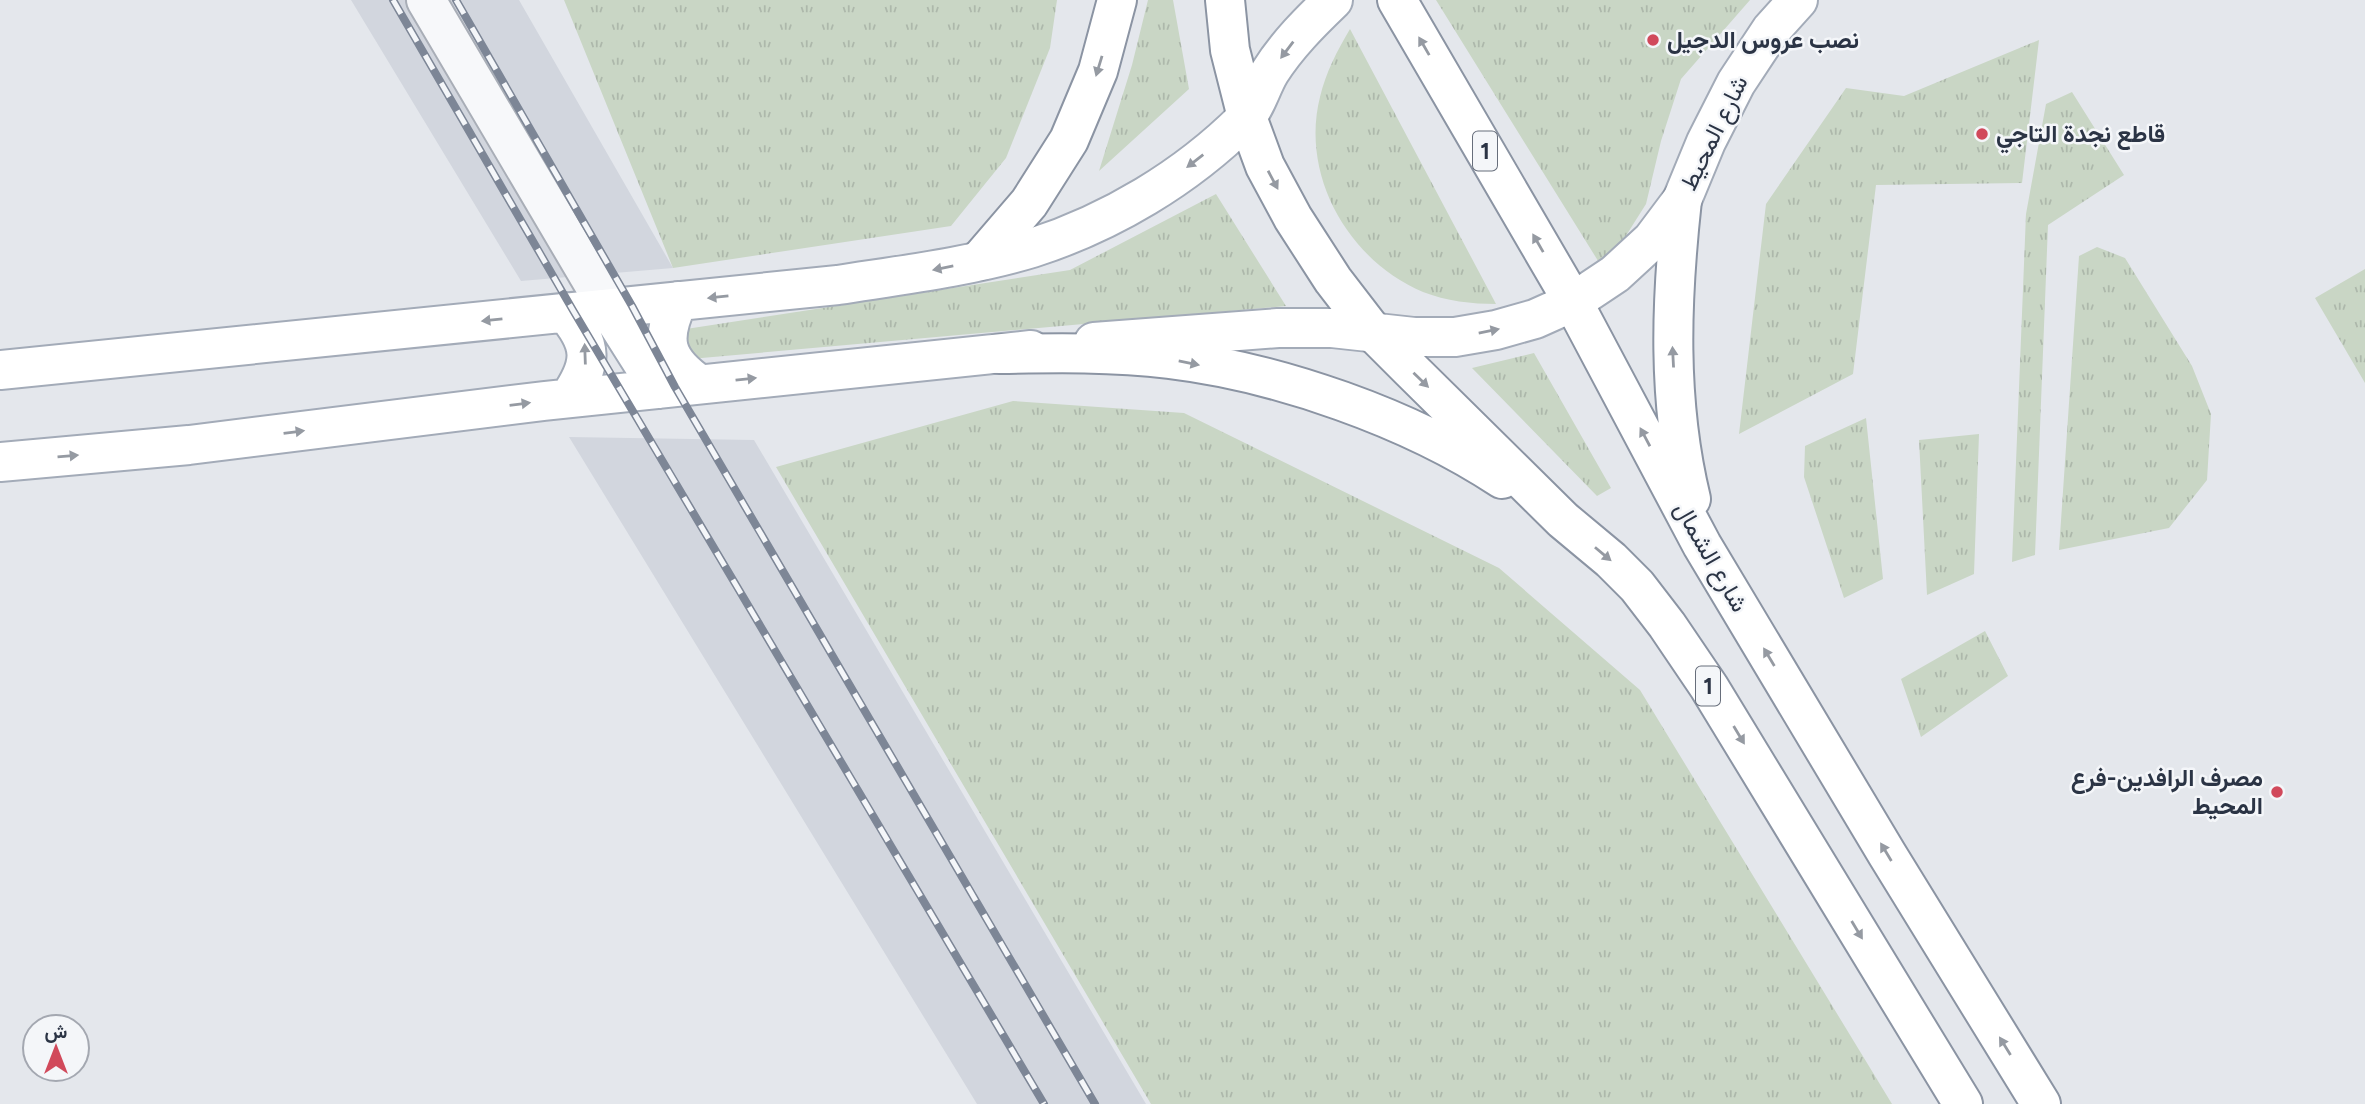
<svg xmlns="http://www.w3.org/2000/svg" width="2365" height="1104" font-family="Figtree,Vazirmatn,sans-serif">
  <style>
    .built { fill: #d2d6de }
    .grass { fill: url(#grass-tufts) }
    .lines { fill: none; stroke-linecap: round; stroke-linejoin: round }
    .minor-casing { stroke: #a9aeb7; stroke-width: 42 }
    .major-casing { stroke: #a3abb8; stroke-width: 42 }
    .highway-casing { stroke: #8b94a3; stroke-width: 42 }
    .minor { stroke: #f7f8fa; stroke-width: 38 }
    .major { stroke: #fff; stroke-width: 38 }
    .highway { stroke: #fff; stroke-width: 38 }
    .rail-casing { stroke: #7d8696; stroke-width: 8 }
    .rail { stroke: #f4f6f9; stroke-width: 5; stroke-dasharray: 16; stroke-linecap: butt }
    .oneway { fill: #959aa2 }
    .poi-dot { fill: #d1495b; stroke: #f4f6f9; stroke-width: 2.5 }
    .labels { text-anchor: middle; stroke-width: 5; stroke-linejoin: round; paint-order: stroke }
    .shield { fill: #f4f6f9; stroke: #676e7b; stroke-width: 2 }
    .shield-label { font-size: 23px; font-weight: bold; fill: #2b3445 }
    .poi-label { font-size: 24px; font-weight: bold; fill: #2b3445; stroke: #f4f6f9; text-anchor: start }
    .street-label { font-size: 24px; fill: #2b3445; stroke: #f4f6f9 }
  </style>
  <defs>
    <pattern id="grass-tufts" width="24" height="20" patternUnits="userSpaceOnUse" patternTransform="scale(1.75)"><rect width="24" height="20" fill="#c9d6c5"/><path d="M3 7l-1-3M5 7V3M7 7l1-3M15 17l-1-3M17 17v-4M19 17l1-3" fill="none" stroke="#adb8ab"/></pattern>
  </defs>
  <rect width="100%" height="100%" fill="#e4e7ec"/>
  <path class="built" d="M351,0H519L673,268L521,281Z
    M569,437L754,440L1146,1104H977Z"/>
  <path class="grass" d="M564,0H1057L1050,48L1006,158L951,226L673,268Z
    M1148,0H1173L1189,89L1099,171L1132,65Z
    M1436,0H1750L1681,79L1661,141L1646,204L1622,242L1600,264Z
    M1350,29L1496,304C1472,304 1446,301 1423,292C1349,261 1300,176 1320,97C1326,72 1337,51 1350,29Z
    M2039,40L2022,183L1876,185L1853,374L1739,434L1766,204L1846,88L1904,96Z
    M2072,92L2124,175L2048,225L2035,555L2012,562L2026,214L2046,104Z
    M1216,194L1286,306L679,360L673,331L1070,270Z
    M2097,247L2125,258L2192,366L2211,414L2207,480L2169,528L2059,550L2079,256Z
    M2365,269V383L2315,298Z
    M1534,353L1611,488L1597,496L1472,368Z
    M1013,401L1184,413L1499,568L1640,690L1892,1104H1151L776,467Z
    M1866,418L1883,579L1844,598L1804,477L1805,446Z
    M1979,434L1974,574L1927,595L1919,440Z
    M1985,631L2008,676L1921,737L1901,679Z"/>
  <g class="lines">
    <g class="minor-casing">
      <path id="minor" d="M426,0L609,310"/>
    </g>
    <g class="major-casing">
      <path id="major" d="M678,301C660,340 664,359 699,384
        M609,310L659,389
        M565,312C593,345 593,363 569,398
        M1094,342L1278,328H1332L1414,337H1455L1496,330L1535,319L1573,302L1615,274L1652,240L1682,200L1706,142L1736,83L1771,30L1798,0
        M0,370L838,285C902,275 969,267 1032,248C1110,223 1186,178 1245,119C1256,107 1261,87 1270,72C1287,45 1310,22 1333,0
        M0,462L189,445L544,401L1031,350"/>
    </g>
    <g class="highway-casing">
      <path id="highway" d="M1225,0L1230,50L1247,117L1265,166L1293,218L1333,280L1373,332L1411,370L1563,520L1611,560L1637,586L1667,625L1709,687L1963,1104
        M1397,0L1573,302L1702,545L1887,854L2041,1104
        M1682,200C1671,300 1667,400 1691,499
        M980,260L1029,203L1069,140L1098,71L1117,0
        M999,354C1056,353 1113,352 1169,359C1278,372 1410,418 1502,479"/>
    </g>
    <use href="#minor" class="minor"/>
    <use href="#major" class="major"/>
    <use href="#highway" class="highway"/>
    <g class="rail-casing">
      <path id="rail" d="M393,0L574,312L1044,1104
        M456,0L632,306L675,387L1095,1104"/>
    </g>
    <use href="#rail" class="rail"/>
  </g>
  <defs><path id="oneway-solid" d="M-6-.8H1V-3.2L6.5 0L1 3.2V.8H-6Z" transform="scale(1.75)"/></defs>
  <g class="oneway">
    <use href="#oneway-solid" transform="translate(1424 46) rotate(-120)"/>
    <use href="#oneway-solid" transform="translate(1287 50) rotate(127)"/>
    <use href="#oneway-solid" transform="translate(1099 66) rotate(107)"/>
    <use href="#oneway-solid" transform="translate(1195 161) rotate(142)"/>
    <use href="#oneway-solid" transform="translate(1273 180) rotate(62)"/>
    <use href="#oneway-solid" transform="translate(1538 243) rotate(-120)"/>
    <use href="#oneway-solid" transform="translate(943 268) rotate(169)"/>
    <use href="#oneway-solid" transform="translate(718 297) rotate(174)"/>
    <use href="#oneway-solid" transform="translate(492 320) rotate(174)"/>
    <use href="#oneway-solid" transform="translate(1489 331) rotate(-11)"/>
    <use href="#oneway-solid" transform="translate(585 354) rotate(-92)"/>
    <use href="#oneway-solid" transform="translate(1673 357) rotate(-93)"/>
    <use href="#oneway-solid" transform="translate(1189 363) rotate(11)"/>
    <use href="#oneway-solid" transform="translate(746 379) rotate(-6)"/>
    <use href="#oneway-solid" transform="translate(1421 380) rotate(44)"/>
    <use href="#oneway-solid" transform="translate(520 404) rotate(-7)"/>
    <use href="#oneway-solid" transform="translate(294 432) rotate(-7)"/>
    <use href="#oneway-solid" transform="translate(1645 437) rotate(-118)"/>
    <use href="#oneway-solid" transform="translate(68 456) rotate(-5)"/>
    <use href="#oneway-solid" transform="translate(1603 554) rotate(40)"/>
    <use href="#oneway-solid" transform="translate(1769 657) rotate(-121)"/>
    <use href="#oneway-solid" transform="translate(1739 735) rotate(59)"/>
    <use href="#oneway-solid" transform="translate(1886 852) rotate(-121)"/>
    <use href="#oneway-solid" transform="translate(1857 930) rotate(59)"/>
    <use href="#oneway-solid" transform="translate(2005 1046) rotate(-122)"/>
  </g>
  <g class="poi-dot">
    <circle cx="1653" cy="40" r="7"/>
    <circle cx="1982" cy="134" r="7"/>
    <circle cx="2277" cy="792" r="7"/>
  </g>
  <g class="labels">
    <g class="shield">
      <rect x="1473" y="131.5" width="24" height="39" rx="5"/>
      <rect x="1696" y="666.5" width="24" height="39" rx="5"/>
    </g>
    <g class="shield-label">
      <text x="1485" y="159">1</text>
      <text x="1708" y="694">1</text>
    </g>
    <g class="poi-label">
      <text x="1667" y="48">نصب عروس الدجيل</text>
      <text x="1996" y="142">قاطع نجدة التاجي</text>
      <text x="2263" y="786" text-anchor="end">مصرف الرافدين-فرع<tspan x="2263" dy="28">المحيط</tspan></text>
    </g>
    <g class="street-label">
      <text transform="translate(1714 133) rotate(-64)" y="8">شارع المحيط</text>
      <text transform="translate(1711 557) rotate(60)" y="8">شارع الشمال</text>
    </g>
  </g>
  <g transform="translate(56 1048)"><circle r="33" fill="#f4f6f9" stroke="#a4a8b1" stroke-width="2"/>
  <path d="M0-5L12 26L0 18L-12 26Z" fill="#d1495b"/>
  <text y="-10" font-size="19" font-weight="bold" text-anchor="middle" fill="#2b3445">ش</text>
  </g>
</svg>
